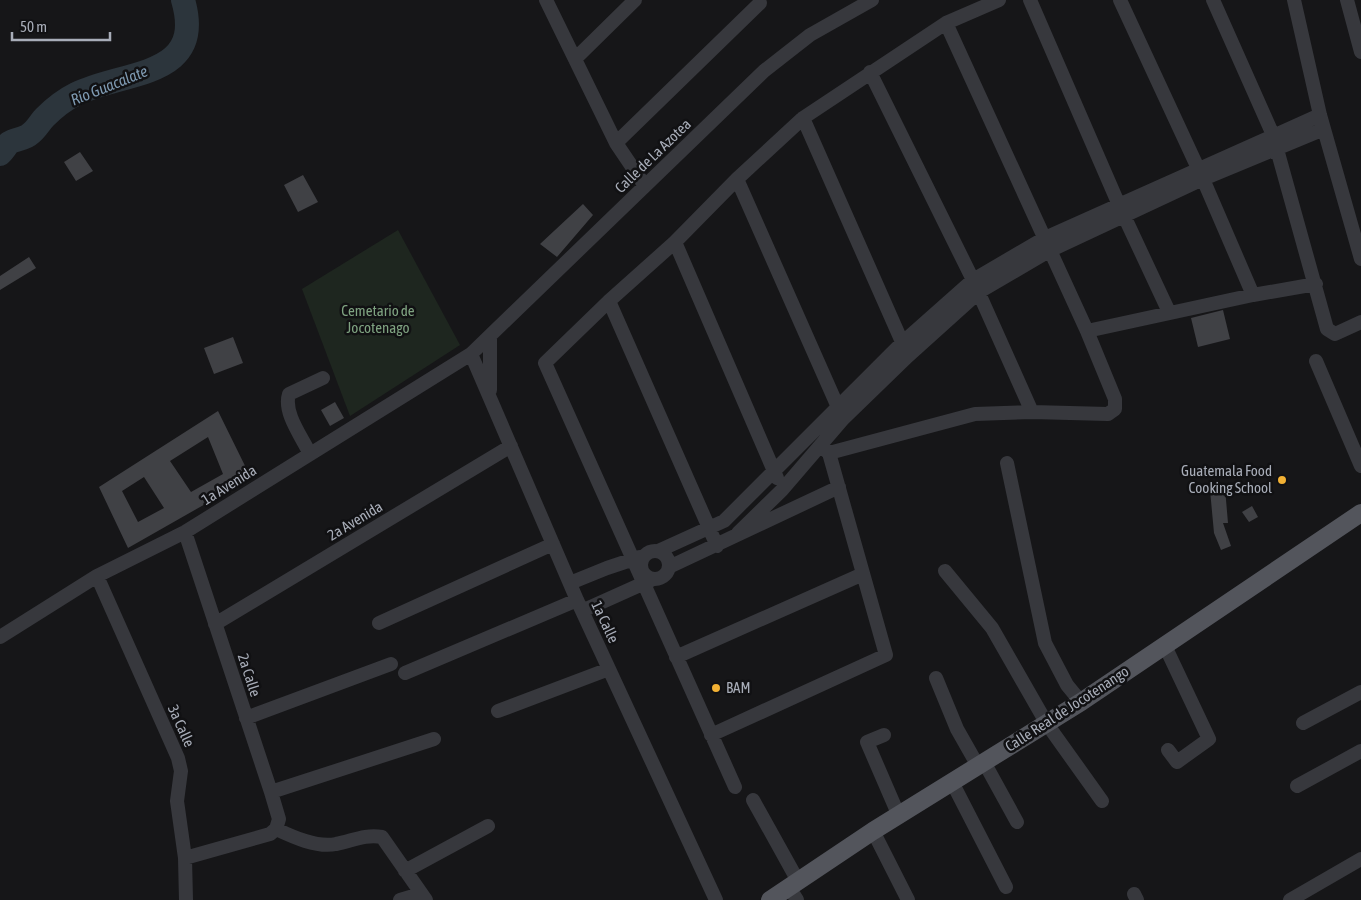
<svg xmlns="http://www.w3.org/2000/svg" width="1361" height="900" font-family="'Asap Condensed',sans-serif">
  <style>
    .green { fill: #1e261f }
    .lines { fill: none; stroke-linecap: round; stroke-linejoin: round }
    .river { stroke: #2c353c; stroke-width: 24 }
    .building { fill: #404145; fill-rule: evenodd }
    .minor { stroke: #37383d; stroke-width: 14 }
    .major { stroke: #53555c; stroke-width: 18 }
    .poi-dot { fill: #f2b134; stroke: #111113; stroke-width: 2 }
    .labels { text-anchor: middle; stroke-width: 5; stroke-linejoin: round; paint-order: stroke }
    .street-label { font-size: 15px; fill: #a8adb8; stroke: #111113 }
    .park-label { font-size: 15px; fill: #7fa381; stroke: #111113 }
    .poi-label { font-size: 15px; fill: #a8adb8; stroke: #111113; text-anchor: end }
    .water-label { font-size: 16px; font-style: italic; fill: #7f9bb3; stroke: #111113 }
  </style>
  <rect width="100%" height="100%" fill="#161618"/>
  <path class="green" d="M398,230L460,345L350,416L302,289Z"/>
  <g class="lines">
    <path class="river" d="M0,154C3,152 6,146 9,143C15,139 25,139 30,134C36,130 40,122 45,117C53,109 66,99 76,94C124,70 206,79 183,0"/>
  </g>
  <path class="building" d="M80,152L93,171L76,181L64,162Z
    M303,175L318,202L298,212L284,185Z
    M583,204L593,215L557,257L540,244Z
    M29,257L36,268L0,290V276Z
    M1223,310L1230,339L1198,347L1191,318Z
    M233,337L243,363L214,374L204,348Z
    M335,402L344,418L330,426L321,410Z
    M218,411L251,478L128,548L99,487ZM208,437L223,474L191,492L170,461ZM144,477L164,508L138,522L122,491Z
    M1225,488L1228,523H1223L1231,546L1221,550L1214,533L1210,490Z
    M1252,506L1258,517L1249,522L1242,512Z"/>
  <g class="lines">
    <path class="minor" d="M546,0L616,143L645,186
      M1030,0L1119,205L1169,312
      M1120,0L1203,179L1253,295
      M1213,0L1273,135L1327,329L1335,334L1361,322
      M1294,0L1320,115L1361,259
      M1347,0L1361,52
      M575,59L635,0
      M870,72L973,280L1032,412
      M803,118L906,351
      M616,143L760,3
      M737,179L841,414
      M675,242L777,478
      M609,301L717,546
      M1087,331L1253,295L1316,284
      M490,337V390
      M471,354L577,600L716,900
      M1316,361L1361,466
      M829,453L975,414L1032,412L1108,414L1115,409V399L1087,331L946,23
      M310,454C302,437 283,413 289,394L323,378
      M1007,463L1045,643L1067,685L1081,702
      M185,532L271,792L279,819L276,829
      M738,533L782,490L843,419L908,356L979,292L1049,251L1203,179L1324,129
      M658,551L724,521L902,343L973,280L1043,239L1320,115
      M641 565a14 14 0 1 1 28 0a14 14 0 1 1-28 0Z
      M669,567L839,487
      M945,571L992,628L1047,724L1102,801
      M97,576L178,758L181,771L177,801L185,858L186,900
      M570,583L607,568L640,557
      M582,611L651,580
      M379,623L553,544
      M215,624L511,446
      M0,637L97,576L185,532L471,354L764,71L810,35L872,0
      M1165,646L1209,739L1177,762L1168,750
      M676,657L863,574
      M405,673L577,600
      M936,678L957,729L978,766
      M498,711L609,669
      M246,718L391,664
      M1303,723L1361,692
      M711,735L886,655L829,453L823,448
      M884,735L867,742L899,816
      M984,762L1017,822
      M952,782L1006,887
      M1297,786L1361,751
      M735,787L545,363L609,301L675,242L737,179L803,118L946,23L999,0
      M271,792L434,739
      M753,800L798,881
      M276,829C293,837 317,848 336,844C352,841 365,834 382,837L426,900
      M873,831L908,900
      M185,858L270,834L276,829
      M405,871L488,826
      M789,887L797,900
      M1134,894L1137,900
      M400,900L420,894
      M1290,900L1361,859"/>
    <path class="major" d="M770,900L873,831L1081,702L1361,513"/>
  </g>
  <g class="poi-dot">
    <circle cx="1282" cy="480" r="5"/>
    <circle cx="716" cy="688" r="5"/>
  </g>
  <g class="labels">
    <g class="street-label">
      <text transform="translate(653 156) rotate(-44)" y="5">Calle de La Azotea</text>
      <text transform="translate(229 485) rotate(-32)" y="5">1a Avenida</text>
      <text transform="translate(355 521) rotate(-31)" y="5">2a Avenida</text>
      <text transform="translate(605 622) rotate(65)" y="5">1a Calle</text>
      <text transform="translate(249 675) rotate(72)" y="5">2a Calle</text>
      <text transform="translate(1067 709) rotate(-33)" y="5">Calle Real de Jocotenango</text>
      <text transform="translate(181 726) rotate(66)" y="5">3a Calle</text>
    </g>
    <g class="park-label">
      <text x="378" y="316">Cemetario de<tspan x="378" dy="17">Jocotenago</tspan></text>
    </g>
    <g class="poi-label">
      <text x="1272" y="476">Guatemala Food<tspan x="1272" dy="17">Cooking School</tspan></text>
      <text x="726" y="693" text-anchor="start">BAM</text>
    </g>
    <g class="water-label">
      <text transform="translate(109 85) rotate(-22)" y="6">Río Guacalate</text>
    </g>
  </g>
  <path d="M12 32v8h98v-8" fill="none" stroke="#a8adb8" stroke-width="2.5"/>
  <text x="20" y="32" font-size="15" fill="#a8adb8" stroke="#111113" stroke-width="4" paint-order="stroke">50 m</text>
</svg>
